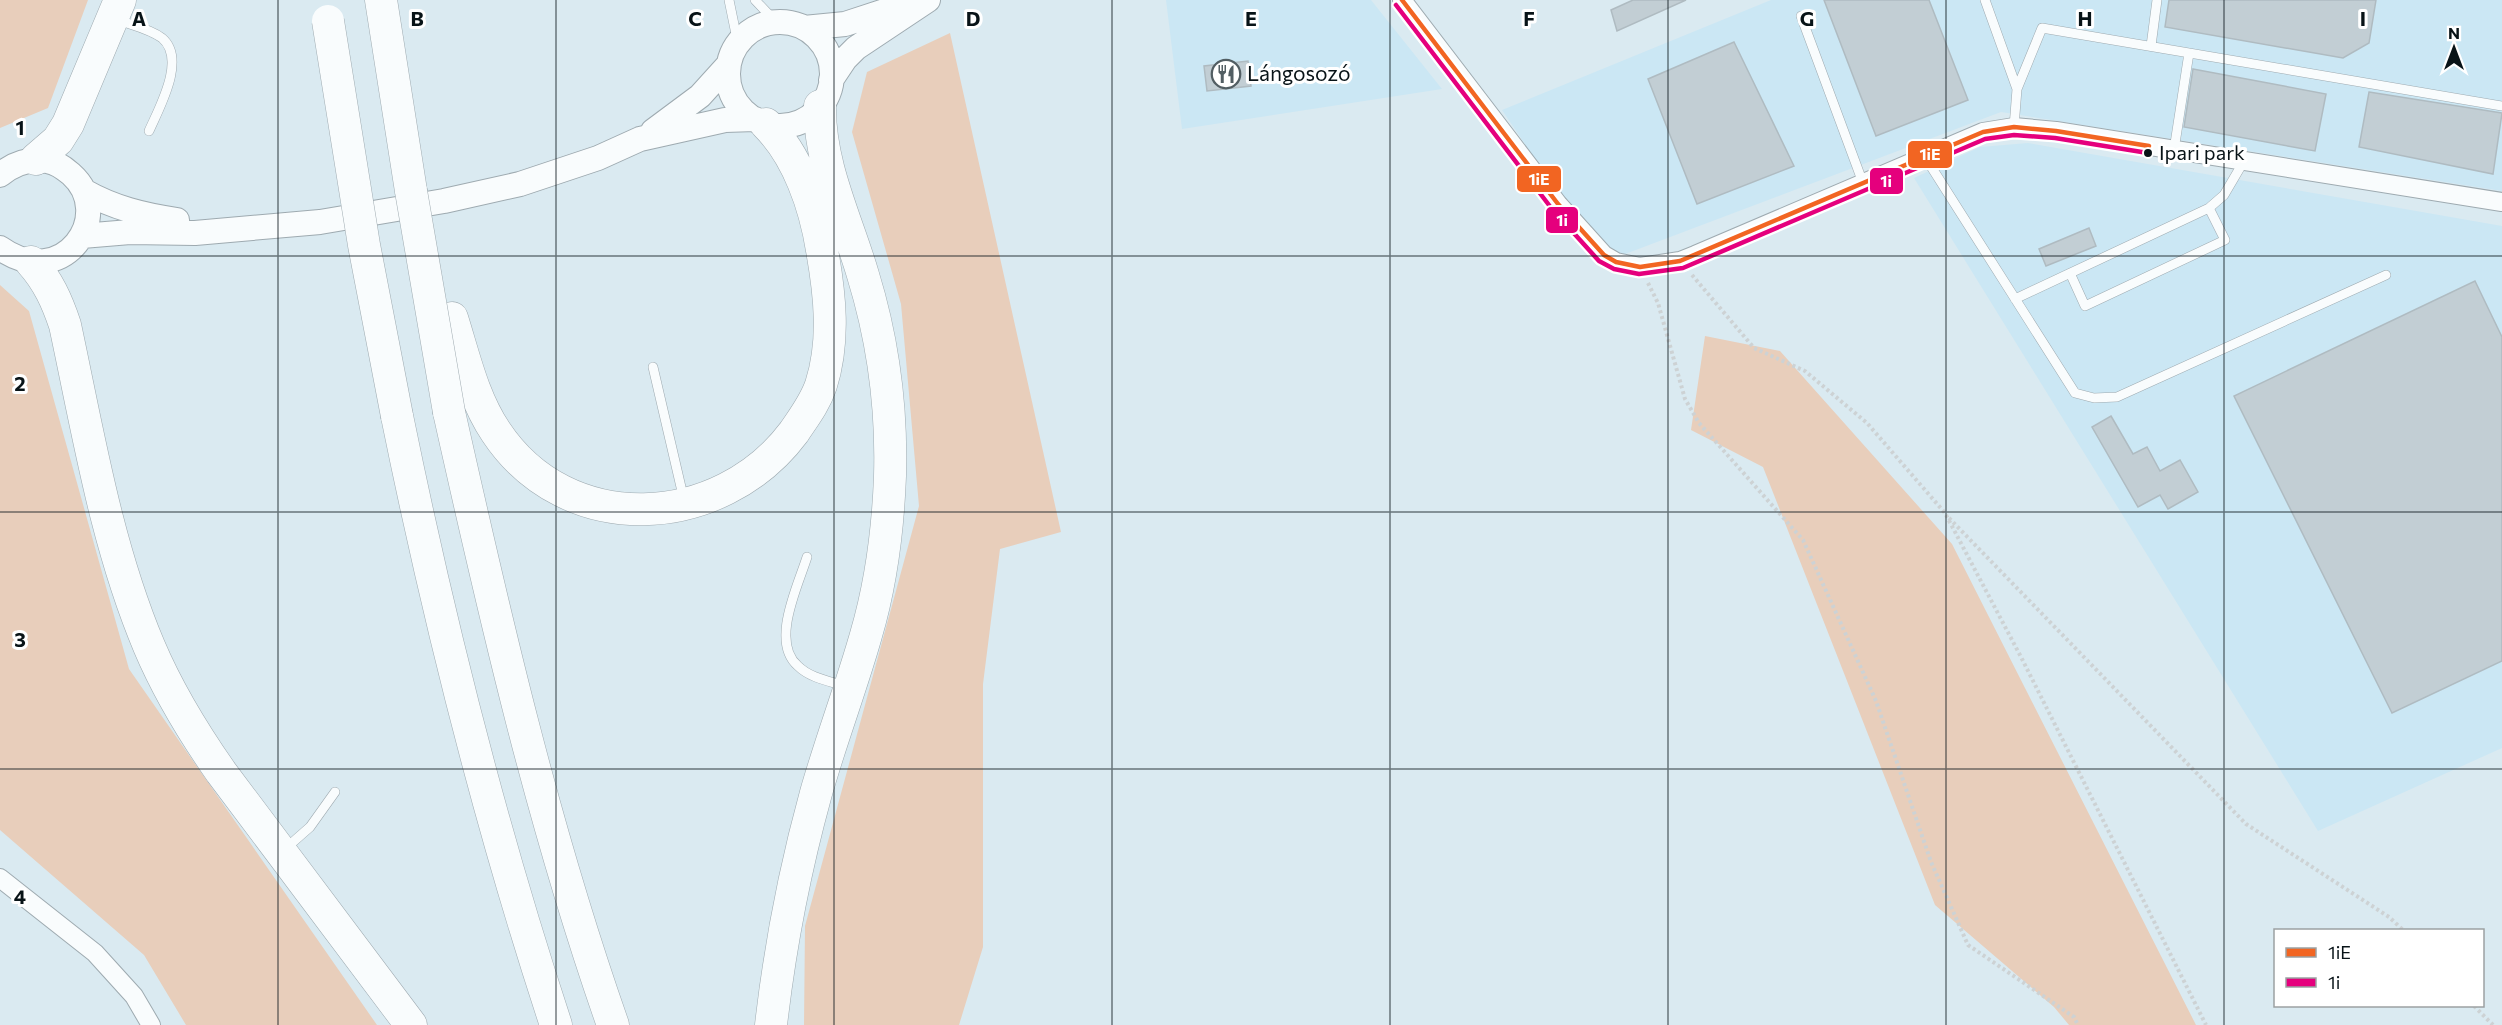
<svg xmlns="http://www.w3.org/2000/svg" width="2502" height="1025" font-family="Commissioner,sans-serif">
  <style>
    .built { fill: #cbe7f4 }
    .green { fill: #e8cebb }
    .building { fill: #c2ced4; stroke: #afbbc1; stroke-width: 1.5 }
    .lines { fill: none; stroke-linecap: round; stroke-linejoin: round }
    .lane-casing { stroke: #9eaab0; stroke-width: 10 }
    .street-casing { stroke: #9eaab0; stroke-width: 20 }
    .secondary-casing { stroke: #9eaab0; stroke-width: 26 }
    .highway-casing { stroke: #9eaab0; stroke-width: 33 }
    .path { stroke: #cdd2d4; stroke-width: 4; stroke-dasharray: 3 3; stroke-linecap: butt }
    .lane { stroke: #f9fcfd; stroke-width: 9 }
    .street { stroke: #f9fcfd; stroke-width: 18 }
    .secondary { stroke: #f9fcfd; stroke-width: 24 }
    .highway { stroke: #f9fcfd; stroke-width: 32 }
    .highway-bridge-casing { stroke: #9eaab0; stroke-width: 33; stroke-linecap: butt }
    .highway-bridge { stroke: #f9fcfd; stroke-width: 32 }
    .bus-1-casing { stroke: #fff; stroke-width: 9 }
    .bus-2-casing { stroke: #fff; stroke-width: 9 }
    .bus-1 { stroke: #f26522; stroke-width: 4.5 }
    .bus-2 { stroke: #e5007d; stroke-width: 4.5 }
    .grid { fill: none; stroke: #081317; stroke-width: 1.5; stroke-opacity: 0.55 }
    .bus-dot { fill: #081317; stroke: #fff; stroke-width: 2 }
    .labels { text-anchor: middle; stroke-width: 6; stroke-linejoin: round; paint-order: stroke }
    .bus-label { font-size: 20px; fill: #081317; stroke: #fff; text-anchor: start }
    .poi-label { font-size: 21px; fill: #081317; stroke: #fff; text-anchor: start }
    .grid-label { font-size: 20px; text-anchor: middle; font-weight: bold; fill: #081317; stroke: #fff; stroke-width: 6; stroke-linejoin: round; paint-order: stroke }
    .line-badge { stroke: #fff; stroke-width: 2 }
    .badge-label { font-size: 16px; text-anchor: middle; font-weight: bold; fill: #fff }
  </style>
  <rect width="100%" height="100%" fill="#daeaf1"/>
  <path class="built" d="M1166,0H1371L1442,89L1182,129Z
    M1771,0H2502V191L2001,112L1604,262L1502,110Z
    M2028,143L2502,226V748L2318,831L1914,178L1980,147Z"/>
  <path class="green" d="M0,0H88L48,108L0,128Z
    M950,33L1061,532L1000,549L983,684V947L959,1025H804L805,926L919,506L901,304L852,132L867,72Z
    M0,285L29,311L129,669L377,1025H186L144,955L0,830Z
    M1705,336L1780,351L1952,544L2196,1025H2069L2054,1007L1935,905L1763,467L1691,430Z"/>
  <path class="building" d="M1633,0H1686L1617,31L1611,10Z
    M1824,0H1929L1968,100L1876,136Z
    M2169,0H2376L2369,43L2343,58L2165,27Z
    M1734,42L1794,166L1697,204L1648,79Z
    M1248,61L1251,86L1207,91L1204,66Z
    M2193,69L2326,94L2315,151L2184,127Z
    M2369,92L2502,113L2493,174L2359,147Z
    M2089,228L2096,246L2046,266L2039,249Z
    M2475,281L2502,337V661L2392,713L2234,396Z
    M2111,416L2133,454L2147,447L2160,471L2180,460L2198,492L2168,509L2160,495L2138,507L2092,427Z"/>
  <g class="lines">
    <g class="lane-casing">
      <path id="lane" d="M729,0L738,44
        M755,0L776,22
        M1985,0L2017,89
        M1801,16L1863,183
        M118,20C132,25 150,29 162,38C187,59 159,108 149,131
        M2151,46L2157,0
        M2014,127L2017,89L2042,28L2502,106
        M2174,150L2189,53
        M1925,157L2075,393L2094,398L2117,397L2386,275
        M2070,273L2085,306L2225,240L2209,208
        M2015,299L2209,208L2224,195L2244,161
        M653,367L684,500
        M807,557C798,586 770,642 798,666C810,678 829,681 845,686
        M285,849L310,827L335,792"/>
    </g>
    <g class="street-casing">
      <path id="street" d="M1402,0L1558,204L1604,255L1616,262L1640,267L1680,261L1695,255L1983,132L2014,127L2056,131L2502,202
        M0,878L95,953L134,996L151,1025"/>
    </g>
    <g class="secondary-casing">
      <path id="secondary" d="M728 74a52 52 0 1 1 104 0a52 52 0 1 1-104 0Z
        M804,28L845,24L903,5
        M831,80L845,59L856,48L928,0
        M653,131L700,96L729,64
        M0,175C14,163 29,158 47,161C56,162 64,168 71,174C117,215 63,293 0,248
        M84,191C114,208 143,215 177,220
        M82,236L130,232L195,233L320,222L444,201L520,184L598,158L640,139L725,120L755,119"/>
    </g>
    <g class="highway-casing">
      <path id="highway" d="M381,0L411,191
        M36,159L58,140L68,124L120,0
        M31,262C48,281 57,301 65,325C88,432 106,544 149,646C168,691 193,732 221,772L411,1025
        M452,318C464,356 473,398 496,432C567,539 720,531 794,432C804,417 815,403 821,385C835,341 830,295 822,250C815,206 798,156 766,124
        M449,412C495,618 543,826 613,1025
        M397,416C439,622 490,825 556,1025
        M771,1025C780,946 795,869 816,793C831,740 851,688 866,635C881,584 888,529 890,476C892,408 883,340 863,275C847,220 819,165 820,106"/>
    </g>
    <path class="path" d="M1692,275L1754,348L1805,371L1867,423L1945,513L2021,657L2206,1025
      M1648,283L1658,303L1685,399L1699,423L1803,540L1876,701L1931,862L1968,945L2074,1017L2078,1025
      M1949,518L2246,824L2389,917L2403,930
      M2474,1006L2493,1025"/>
    <use href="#lane" class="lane"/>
    <use href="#street" class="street"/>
    <use href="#secondary" class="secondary"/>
    <use href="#highway" class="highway"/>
    <g class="highway-bridge-casing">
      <path id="highway-bridge" d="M328,21L364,245L397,416
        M411,191L449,412"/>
    </g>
    <use href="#highway-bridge" class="highway-bridge"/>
    <g class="bus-1-casing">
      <path id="bus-1" d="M1402,0L1558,204L1604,255L1616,262L1640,267L1680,261L1983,132L2014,127L2056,131L2149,146"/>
    </g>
    <g class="bus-2-casing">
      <path id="bus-2" d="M1396,5L1552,209L1599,261L1614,269L1639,274L1683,268L1985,139L2014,135L2055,138L2148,153"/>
    </g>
    <use href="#bus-1" class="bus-1"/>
    <use href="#bus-2" class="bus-2"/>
  </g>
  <path class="grid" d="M278,0V1025M556,0V1025M834,0V1025M1112,0V1025M1390,0V1025M1668,0V1025M1946,0V1025M2224,0V1025M0,256H2502M0,512H2502M0,769H2502"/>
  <defs>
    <g id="restaurant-ring" transform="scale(1.5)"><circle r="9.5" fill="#fff" stroke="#525e63" stroke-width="1.5"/><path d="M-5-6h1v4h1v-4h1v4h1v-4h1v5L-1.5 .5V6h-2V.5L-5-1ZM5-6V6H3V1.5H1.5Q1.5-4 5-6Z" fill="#525e63"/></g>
  </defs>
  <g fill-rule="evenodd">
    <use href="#restaurant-ring" x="1226" y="74"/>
  </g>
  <circle class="bus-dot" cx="2148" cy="153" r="5"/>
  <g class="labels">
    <g class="bus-label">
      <text x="2159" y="160">Ipari park</text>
    </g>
    <g class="poi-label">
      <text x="1247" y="81">Lángosozó</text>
    </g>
  </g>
  <g class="grid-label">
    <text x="139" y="26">A</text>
    <text x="417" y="26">B</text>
    <text x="695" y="26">C</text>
    <text x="973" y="26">D</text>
    <text x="1251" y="26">E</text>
    <text x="1529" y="26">F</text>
    <text x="1807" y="26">G</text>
    <text x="2085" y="26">H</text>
    <text x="2363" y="26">I</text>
    <text x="20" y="135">1</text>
    <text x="20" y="391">2</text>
    <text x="20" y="647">3</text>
    <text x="20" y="904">4</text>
  </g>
  <g class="line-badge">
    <rect x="1907" y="140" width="46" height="29" rx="6" fill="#f26522"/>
    <rect x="1516" y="165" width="46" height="28" rx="6" fill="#f26522"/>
    <rect x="1869" y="167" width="35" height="28" rx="6" fill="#e5007d"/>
    <rect x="1545" y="206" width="34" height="28" rx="6" fill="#e5007d"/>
  </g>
  <g class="badge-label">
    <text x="1930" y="160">1iE</text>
    <text x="1539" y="185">1iE</text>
    <text x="1886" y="187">1i</text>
    <text x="1562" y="226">1i</text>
  </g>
  <rect x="2274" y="929" width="210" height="78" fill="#ffffff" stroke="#9ca1a2" stroke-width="1.5"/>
  <rect x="2286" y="948" width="30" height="9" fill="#f26522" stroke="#9ca1a2" stroke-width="1.5"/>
  <text x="2328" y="959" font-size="18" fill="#081317">1iE</text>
  <rect x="2286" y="978" width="30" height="9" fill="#e5007d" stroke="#9ca1a2" stroke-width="1.5"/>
  <text x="2328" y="989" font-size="18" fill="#081317">1i</text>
  <g transform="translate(2454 48)" stroke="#ffffff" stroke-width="4.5" paint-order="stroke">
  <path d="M0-4.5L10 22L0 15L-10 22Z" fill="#081317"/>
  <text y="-9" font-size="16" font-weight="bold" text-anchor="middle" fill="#081317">N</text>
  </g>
</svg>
